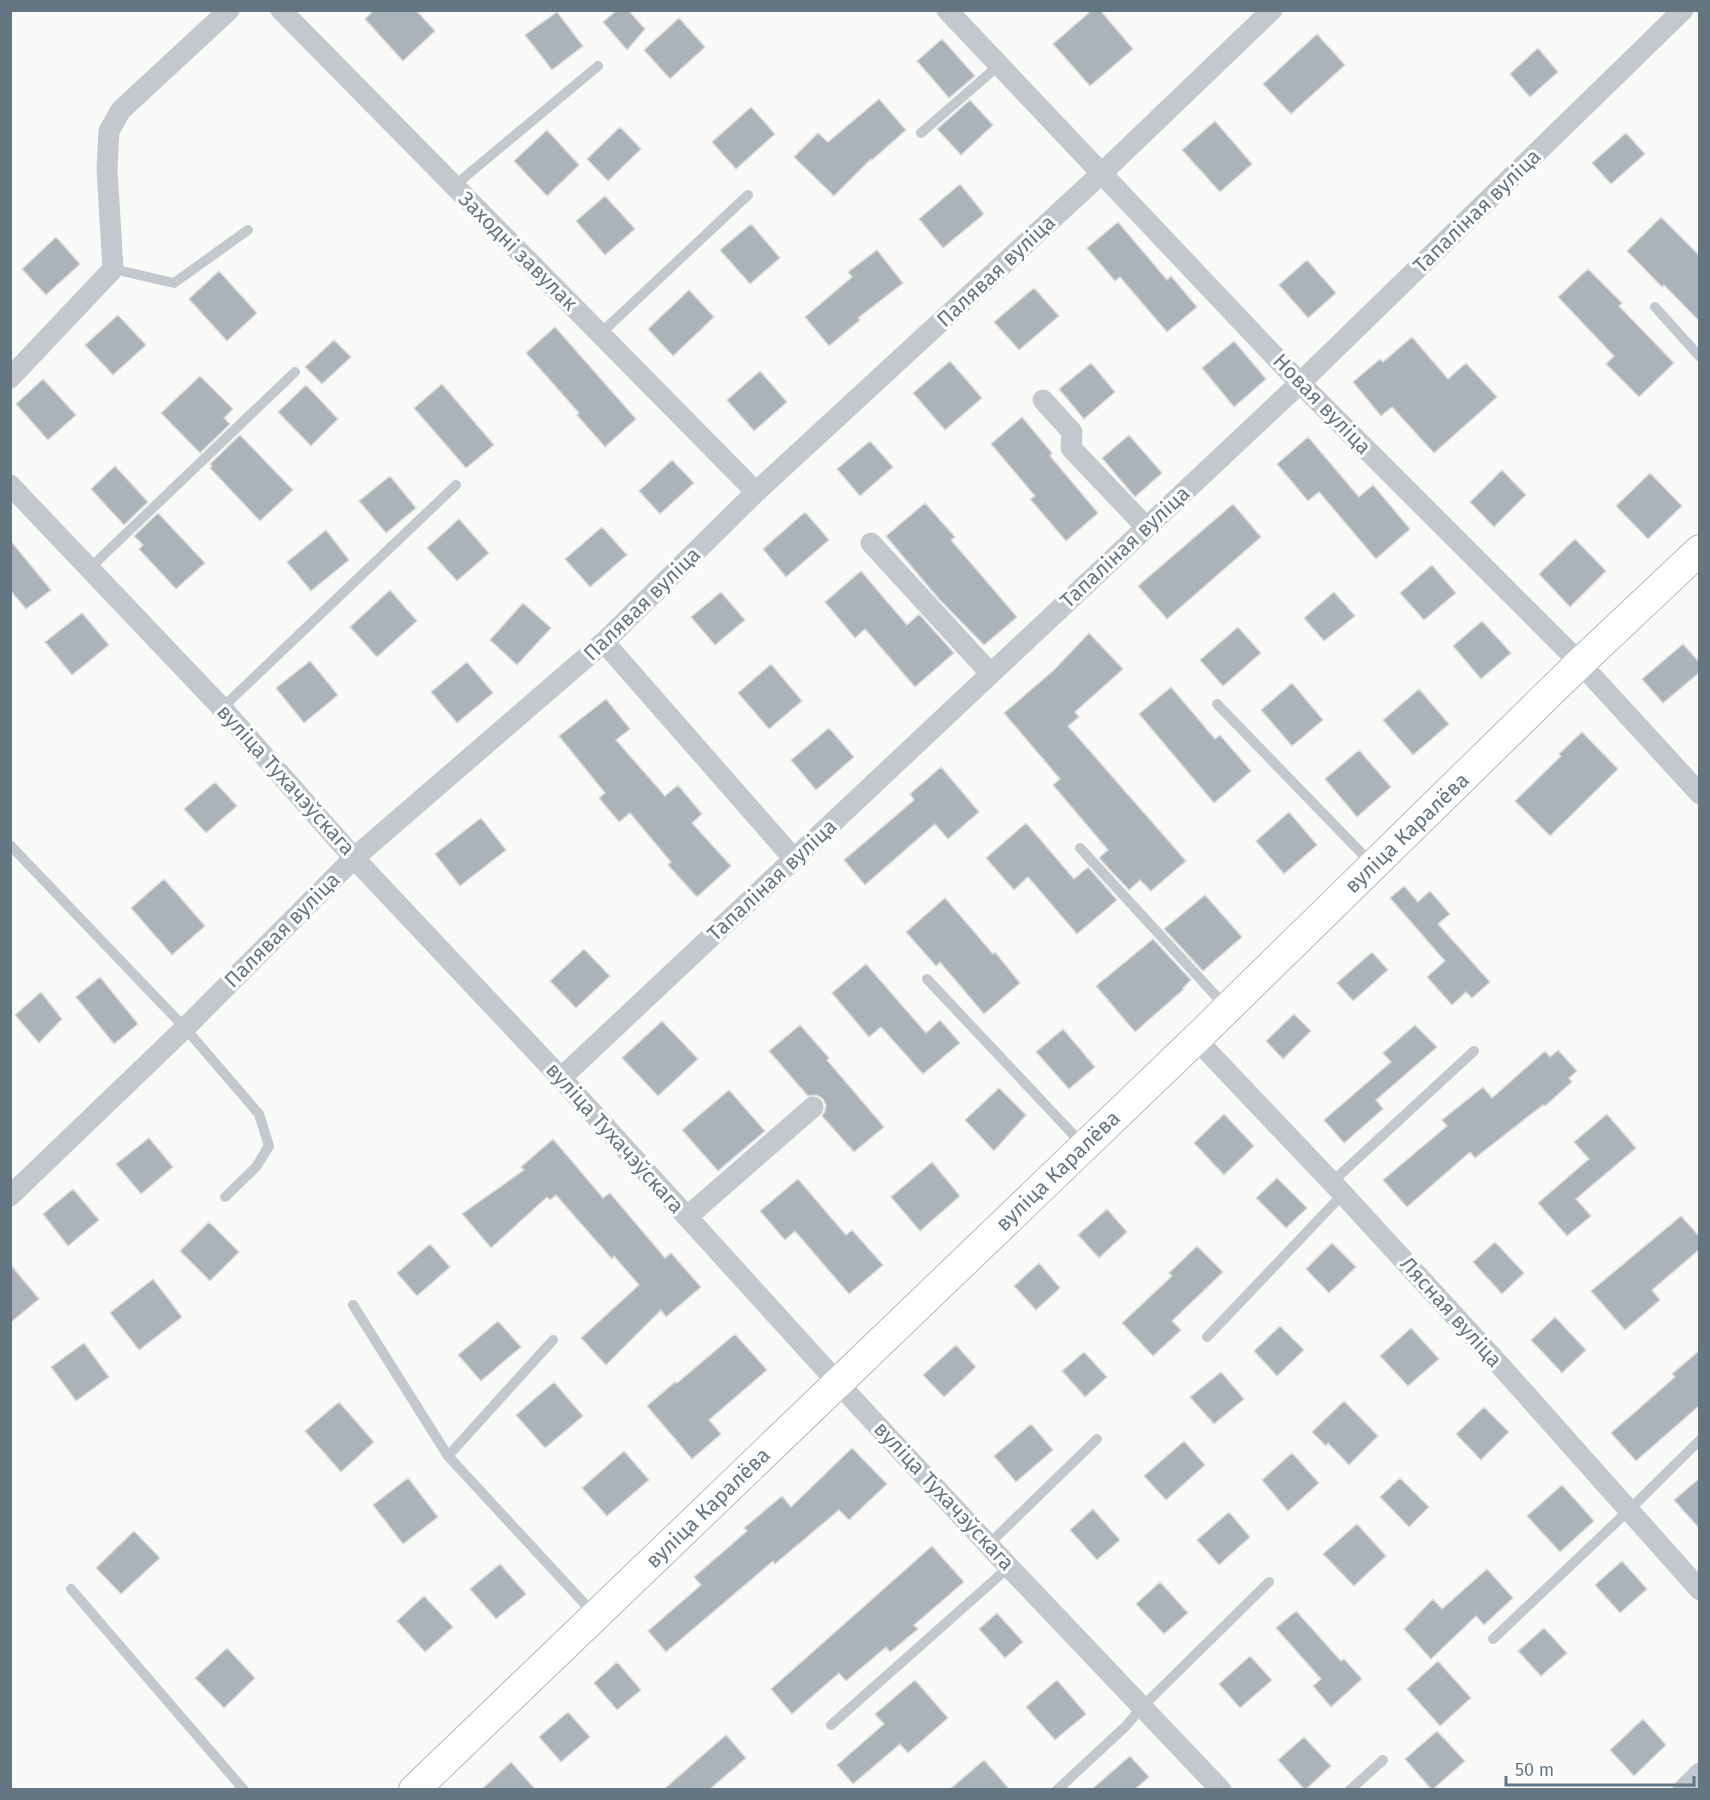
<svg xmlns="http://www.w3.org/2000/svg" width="1710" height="1800" font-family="'Fira Sans',sans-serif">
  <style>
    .building { fill: #aab3b9; stroke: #dcdcda; stroke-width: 1.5 }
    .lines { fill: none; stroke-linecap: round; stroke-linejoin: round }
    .secondary-casing { stroke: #b3babf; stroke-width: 32 }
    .service { stroke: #c3c8cc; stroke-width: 10 }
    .minor { stroke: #c3c8cc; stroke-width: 21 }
    .secondary { stroke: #fff; stroke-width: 30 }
    .labels { text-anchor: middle; stroke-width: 6; stroke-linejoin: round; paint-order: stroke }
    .street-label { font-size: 21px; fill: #657683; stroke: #fff }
  </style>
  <rect width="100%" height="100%" fill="#fafaf8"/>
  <path class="building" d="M374,10H416L435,31L403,61L365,19Z
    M617,10H628L645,29L627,50L603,22Z
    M1092,10H1100L1133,49L1090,86L1053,44Z
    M557,12L583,46L552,70L525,35Z
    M679,18L705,47L670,79L644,50Z
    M1317,34L1345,65L1291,114L1263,84Z
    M942,39L975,76L949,98L917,61Z
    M1538,48L1558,72L1530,97L1510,74Z
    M879,99L906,130L872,160L871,159L834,196L794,157L818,133L828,142Z
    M970,100L993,125L961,155L937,129Z
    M751,107L775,134L736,169L712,142Z
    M1215,121L1252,164L1220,192L1182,150Z
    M620,127L641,149L608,181L587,159Z
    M547,130L579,165L547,196L514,161Z
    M1626,133L1645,154L1611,184L1592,163Z
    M960,184L984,214L943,248L919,219Z
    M605,196L635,229L605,255L576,221Z
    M1661,217L1700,256V322L1664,285L1662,287L1627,251Z
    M1118,222L1167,280L1171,276L1197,307L1167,332L1120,277L1115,281L1087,248Z
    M751,224L780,258L750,284L720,250Z
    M56,237L80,264L46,295L22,269Z
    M877,250L903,283L858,318L860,320L829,346L805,317L852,277L848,272Z
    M1307,260L1336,293L1308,318L1279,285Z
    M1588,269L1622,303L1619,306L1674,363L1639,397L1606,364L1614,356L1558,297Z
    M219,271L257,313L227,341L189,299Z
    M1034,288L1059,316L1019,350L994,322Z
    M689,290L714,317L673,356L648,329Z
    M118,315L146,345L113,375L85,345Z
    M555,327L636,419L605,447L577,415L579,413L526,353Z
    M1412,337L1448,379L1466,363L1497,397L1434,453L1392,407L1381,416L1353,382L1380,359L1383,362Z
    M334,340L351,357L322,384L305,367Z
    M1234,341L1266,379L1234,407L1202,368Z
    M950,361L982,398L945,430L913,393Z
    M1091,363L1115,392L1084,419L1059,389Z
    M760,371L787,402L754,431L727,400Z
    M200,376L233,409L224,418L230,424L200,453L161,413Z
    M43,379L76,415L48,440L16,404Z
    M442,384L494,445L466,468L414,408Z
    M306,385L338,419L311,446L278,412Z
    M1022,417L1052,453L1050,456L1098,513L1066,541L1030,499L1035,496L991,444Z
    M240,435L293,490L260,521L210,468L212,466L210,464Z
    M1129,435L1162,473L1135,497L1102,458Z
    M1308,437L1359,497L1373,485L1410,529L1376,559L1319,492L1308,501L1277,464Z
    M870,441L893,467L860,496L837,469Z
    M672,460L694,483L660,514L639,491Z
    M115,466L148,502L124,525L91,489Z
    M1502,470L1526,495L1494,527L1470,502Z
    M1650,473L1682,506L1648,539L1616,506Z
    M390,476L416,508L386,533L359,501Z
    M925,503L955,537L951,540L1017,617L984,645L938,598L886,536Z
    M1233,504L1261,537L1167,619L1138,586Z
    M805,512L829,540L786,577L763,549Z
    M158,513L205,563L176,589L139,549L143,545L134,536Z
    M459,519L489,553L457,581L427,548Z
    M602,527L627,555L590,587L565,559Z
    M326,530L349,560L311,591L287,562Z
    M1575,539L1606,571L1570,607L1539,574Z
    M10,540L51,590L26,609L10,590Z
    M1432,565L1456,593L1424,620L1400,593Z
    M861,571L907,625L919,614L954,653L915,687L865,629L855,638L825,602Z
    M390,590L417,621L377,657L350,627Z
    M721,592L745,620L715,645L691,617Z
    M1334,592L1355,616L1324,641L1304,618Z
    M523,603L551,628L517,665L490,640Z
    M82,613L109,645L72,675L45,642Z
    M1482,621L1511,653L1481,679L1453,646Z
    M1238,627L1261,653L1223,686L1200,660Z
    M1089,633L1123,669L1075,712L1079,717L1068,726L1186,861L1151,891L1140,880L1129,890L1099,858L1108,850L1053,785L1060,779L1004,713L1054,670Z
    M1683,644L1700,663V672L1663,703L1642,679Z
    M310,661L338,695L304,723L276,688Z
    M467,662L493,693L457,723L431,692Z
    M771,664L802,701L769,729L738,693Z
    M1292,683L1323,720L1292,746L1261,710Z
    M1171,687L1215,739L1220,735L1251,771L1214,803L1139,714Z
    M1419,689L1449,724L1413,755L1383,720Z
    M606,699L630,729L616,740L665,796L678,785L702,814L692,823L731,866L697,897L668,865L671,862L630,813L619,822L599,798L605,793L559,736Z
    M829,728L854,757L816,790L791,760Z
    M1582,732L1618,769L1550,836L1515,801L1561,756L1559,754Z
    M1359,750L1391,787L1357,817L1325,779Z
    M941,767L979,812L948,839L935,824L865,885L844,860L914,800L910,794Z
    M215,782L237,806L206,833L184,809Z
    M1289,812L1317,845L1284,874L1256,841Z
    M481,818L506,850L460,886L435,854Z
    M1026,823L1074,879L1088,867L1117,900L1077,934L1028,877L1014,890L986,858Z
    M164,879L205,926L172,955L131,908Z
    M1404,886L1418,902L1430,891L1450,914L1438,924L1490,982L1472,998L1466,992L1452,1005L1427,977L1445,961L1390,898Z
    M1205,895L1242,937L1203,971L1164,929Z
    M945,898L993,954L995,952L1020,983L984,1014L940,962L936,966L906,932Z
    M1153,939L1191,980L1183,988L1184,989L1135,1032L1096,986Z
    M584,949L610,976L576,1008L550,981Z
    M1372,952L1388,970L1353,1001L1337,983Z
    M866,964L926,1033L940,1020L960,1043L923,1074L881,1027L869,1037L832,993Z
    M100,977L138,1024L114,1044L76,997Z
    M41,992L62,1019L39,1043L15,1015Z
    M1294,1014L1311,1031L1283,1059L1266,1041Z
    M662,1021L698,1059L658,1096L622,1058Z
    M800,1025L829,1058L827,1060L884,1127L854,1152L822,1116L825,1111L826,1105L823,1099L817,1095L808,1096L769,1051Z
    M1415,1025L1437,1047L1376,1100L1383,1109L1344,1143L1324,1120L1391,1062L1383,1053Z
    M1063,1029L1095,1067L1069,1089L1036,1052Z
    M1558,1050L1577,1071L1569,1078L1572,1082L1545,1106L1543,1105L1475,1158L1470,1152L1407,1207L1383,1180L1447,1126L1442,1120L1483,1087L1492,1098L1545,1051L1550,1057Z
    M999,1088L1026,1115L994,1151L965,1120Z
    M729,1090L765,1131L718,1171L682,1130Z
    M1224,1114L1254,1146L1224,1175L1194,1143Z
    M1607,1114L1636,1148L1576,1199L1591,1216L1567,1236L1538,1203L1589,1159L1574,1142Z
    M149,1138L173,1167L141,1194L116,1164Z
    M553,1139L603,1198L610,1193L665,1258L671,1253L701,1287L666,1317L661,1310L606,1365L581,1338L639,1285L614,1256L612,1259L556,1195L550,1200L547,1197L491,1248L462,1214L524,1170L521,1167Z
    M932,1162L960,1196L920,1231L891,1197Z
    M1277,1178L1307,1208L1286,1228L1256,1198Z
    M798,1179L846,1235L852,1230L883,1265L849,1294L795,1231L785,1240L760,1211Z
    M73,1189L99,1220L68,1246L43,1214Z
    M1107,1209L1127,1232L1099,1258L1078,1235Z
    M1681,1216L1700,1237V1249L1652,1290L1660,1300L1625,1330L1591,1291Z
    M209,1222L239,1252L210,1281L180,1251Z
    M1495,1242L1524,1273L1502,1294L1473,1262Z
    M1332,1243L1356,1267L1329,1293L1306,1269Z
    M430,1244L450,1267L417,1296L397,1273Z
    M1197,1246L1223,1272L1172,1321L1181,1330L1153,1356L1122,1323L1172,1276L1169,1273Z
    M1039,1263L1060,1288L1036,1310L1014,1286Z
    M10,1264L39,1299L10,1323Z
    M153,1279L182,1317L139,1350L110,1313Z
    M1555,1317L1586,1350L1562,1373L1531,1340Z
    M498,1321L521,1347L481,1381L458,1355Z
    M1280,1326L1304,1350L1277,1376L1254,1351Z
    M1411,1328L1439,1359L1408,1386L1380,1356Z
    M735,1334L767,1370L709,1420L721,1434L692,1459L647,1406L675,1382L677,1383Z
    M84,1343L109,1377L76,1401L51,1367Z
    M956,1345L976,1367L944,1397L923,1375Z
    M1700,1350V1405L1636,1461L1611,1433L1675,1377L1672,1374Z
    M1084,1352L1107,1377L1085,1397L1062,1371Z
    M1221,1372L1244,1399L1214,1424L1190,1397Z
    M554,1382L583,1416L545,1448L516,1415Z
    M1344,1401L1378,1436L1349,1465L1328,1443L1326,1446L1312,1432Z
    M339,1402L374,1442L341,1472L305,1431Z
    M1484,1407L1509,1432L1481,1460L1456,1434Z
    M1031,1424L1053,1450L1016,1482L994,1456Z
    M1184,1441L1205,1465L1166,1500L1144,1476Z
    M852,1448L887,1484L849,1520L839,1510L775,1564L773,1561L666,1652L648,1631L701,1585L694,1577L747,1531L744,1528L782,1496L791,1507Z
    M624,1451L649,1480L607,1516L582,1488Z
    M1292,1453L1319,1483L1288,1511L1262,1480Z
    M408,1478L438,1517L403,1544L373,1505Z
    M1400,1478L1429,1507L1409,1527L1380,1497Z
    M1700,1478V1529L1674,1500Z
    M1562,1485L1594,1521L1560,1552L1527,1516Z
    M1093,1509L1120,1540L1097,1560L1070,1530Z
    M1229,1512L1250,1537L1219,1565L1197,1540Z
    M1357,1524L1386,1556L1354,1586L1323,1554Z
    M134,1531L160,1558L121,1594L96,1568Z
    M932,1546L964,1582L914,1625L918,1629L890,1652L886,1647L846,1681L839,1673L792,1714L771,1689Z
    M1622,1561L1647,1589L1620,1613L1595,1585Z
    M500,1564L526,1594L496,1619L470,1589Z
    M1487,1569L1513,1598L1484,1625L1476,1616L1431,1659L1404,1629L1433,1599L1442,1609Z
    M1160,1582L1188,1613L1164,1634L1136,1604Z
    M424,1596L453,1627L425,1652L397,1621Z
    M1296,1611L1341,1661L1344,1659L1362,1679L1331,1707L1313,1686L1321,1679L1276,1628Z
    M997,1613L1023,1642L1005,1658L979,1629Z
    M1544,1628L1567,1653L1541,1676L1518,1651Z
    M227,1648L255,1678L224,1708L195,1678Z
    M1250,1656L1272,1680L1240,1708L1219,1684Z
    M1438,1661L1471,1698L1440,1726L1407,1689Z
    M617,1662L641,1690L617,1710L594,1683Z
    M915,1680L948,1718L908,1753L900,1744L853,1784L837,1765L884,1724L875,1714Z
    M1057,1680L1086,1714L1055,1740L1026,1707Z
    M568,1712L590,1737L561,1762L539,1737Z
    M1643,1719L1666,1745L1634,1776L1610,1750Z
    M1437,1731L1465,1761L1432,1790L1405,1759Z
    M726,1735L746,1758L709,1790H663Z
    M1304,1737L1331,1766L1305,1790L1278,1760Z
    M1130,1756L1149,1777L1134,1790H1091Z
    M984,1760L1010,1790H949Z
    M511,1762L536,1790H481Z"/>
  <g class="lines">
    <g class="secondary-casing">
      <path id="secondary" d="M414,1790L1196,1039L1580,663L1700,550"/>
    </g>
    <path class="service" d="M921,133L998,66
      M454,186L598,66
      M113,269L174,283L248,230
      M1655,307L1700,357
      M600,334L748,195
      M90,568L295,372
      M1217,704L1373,865
      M222,708L456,485
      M10,845L185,1028L259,1114L269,1146L256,1167L225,1197
      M1080,848L1227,1008
      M927,979L1084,1146
      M1331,1183L1474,1051
      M353,1305L448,1456
      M1207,1337L1343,1194
      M553,1340L448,1456L595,1615
      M989,1544L1097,1439
      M71,1589L244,1790
      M1493,1639L1628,1511L1700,1440
      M831,1725L1009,1567
      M1057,1790L1125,1727L1143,1706L1269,1582
      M1350,1790L1383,1760"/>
    <path class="minor" d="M281,10L756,492
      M947,10L1300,383L1580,663L1700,794
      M10,378L113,269L107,169L109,131L121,110L229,10
      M1043,400L1072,432L1071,448L1146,527
      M10,485L222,708L354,858L561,1078L838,1383L1009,1567L1221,1790
      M871,543L991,674
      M604,642L794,859
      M1196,1039L1343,1194L1497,1362L1700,1590
      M561,1078L1300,383L1683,10
      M10,1196L185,1028L354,858L604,642L756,492L1102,173L1272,10
      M687,1217L813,1107
      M1683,1790L1700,1773"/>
    <use href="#secondary" class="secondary"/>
  </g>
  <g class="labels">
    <g class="street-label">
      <text transform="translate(1477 211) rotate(-44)" y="7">Тапаліная вуліца</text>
      <text transform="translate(518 251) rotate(45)" y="7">Заходні завулак</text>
      <text transform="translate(996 271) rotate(-43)" y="7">Палявая вуліца</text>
      <text transform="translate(1322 404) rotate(46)" y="7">Новая вуліца</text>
      <text transform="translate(1125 547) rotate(-43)" y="7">Тапаліная вуліца</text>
      <text transform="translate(642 604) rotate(-44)" y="7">Палявая вуліца</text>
      <text transform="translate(286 780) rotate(48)" y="7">вуліца Тухачэўскага</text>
      <text transform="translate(1407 833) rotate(-44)" y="7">вуліца Каралёва</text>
      <text transform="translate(772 880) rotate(-43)" y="7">Тапаліная вуліца</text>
      <text transform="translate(282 930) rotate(-45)" y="7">Палявая вуліца</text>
      <text transform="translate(615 1138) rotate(48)" y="7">вуліца Тухачэўскага</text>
      <text transform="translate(1058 1171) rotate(-44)" y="7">вуліца Каралёва</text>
      <text transform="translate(1451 1312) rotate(48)" y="7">Лясная вуліца</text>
      <text transform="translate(944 1496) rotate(47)" y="7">вуліца Тухачэўскага</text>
      <text transform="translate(708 1508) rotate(-44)" y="7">вуліца Каралёва</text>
    </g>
  </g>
  <rect width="1710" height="1800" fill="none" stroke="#657683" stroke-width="24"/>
  <path d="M1506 1776v9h188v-9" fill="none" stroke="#657683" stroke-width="3"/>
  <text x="1515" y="1776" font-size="18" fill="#657683" stroke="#ffffff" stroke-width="4.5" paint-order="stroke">50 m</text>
</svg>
